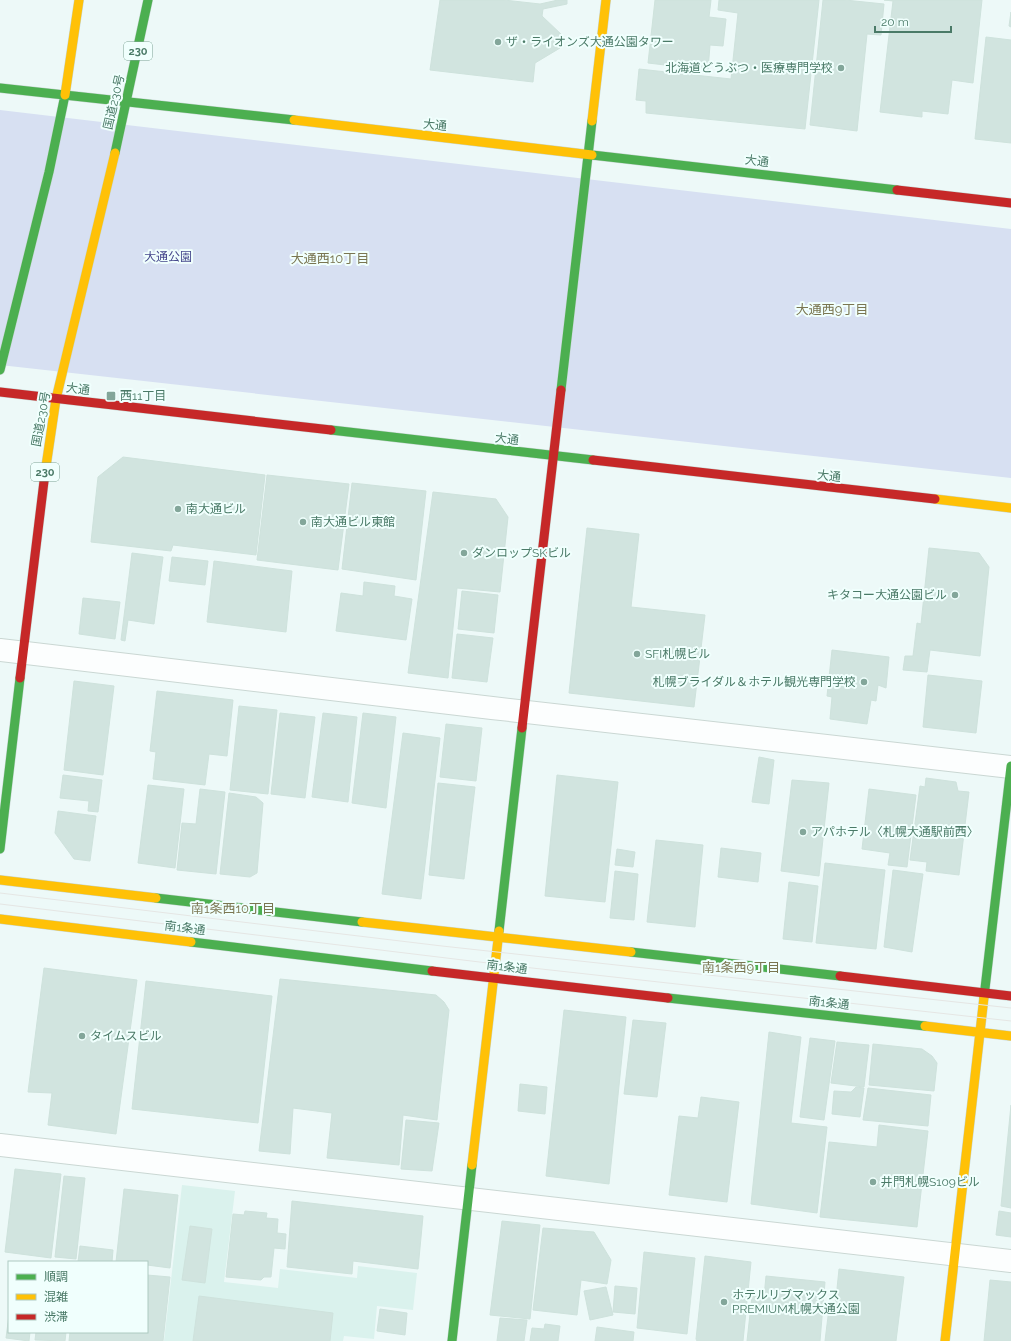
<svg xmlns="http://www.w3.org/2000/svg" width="1011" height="1341" font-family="Raleway,'Noto Sans JP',sans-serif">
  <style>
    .residential { fill: #daf2ed }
    .green { fill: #d7e0f2 }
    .building { fill: #d1e4df; stroke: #cee2dc }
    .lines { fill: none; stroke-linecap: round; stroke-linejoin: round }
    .street-casing { stroke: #cad7d3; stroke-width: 24 }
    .fast-casing { stroke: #c7d6d2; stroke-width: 10 }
    .slow-casing { stroke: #c7d6d2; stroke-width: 10 }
    .jam-casing { stroke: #c7d6d2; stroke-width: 10 }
    .street { stroke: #fcfefe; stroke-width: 22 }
    .fast { stroke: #4caf50; stroke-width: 9 }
    .slow { stroke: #ffc107; stroke-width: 9 }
    .jam { stroke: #c62828; stroke-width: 9 }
    .tram { stroke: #e5e6e4; stroke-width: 1 }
    .poi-dot { fill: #83a69a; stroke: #f0fffd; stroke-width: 1.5 }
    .labels { text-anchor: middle; stroke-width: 4; stroke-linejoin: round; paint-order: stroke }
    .shield { fill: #f0fffd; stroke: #7ca294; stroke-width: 1 }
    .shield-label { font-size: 11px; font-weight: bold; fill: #4a7a67 }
    .poi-label { font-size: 12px; fill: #4a7a67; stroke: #f0fffd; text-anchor: start }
    .street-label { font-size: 12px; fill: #4a7a67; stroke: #f0fffd }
    .park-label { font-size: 12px; fill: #46498d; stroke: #f0fffd }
    .neighbourhood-label { font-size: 13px; fill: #7a7651; stroke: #f0fffd }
  </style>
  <rect width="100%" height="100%" fill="#edf9f8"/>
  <path class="residential" d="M182,1185L235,1191L224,1282L278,1288L280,1269L357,1278L358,1266L417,1273L413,1310L377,1306L374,1339L344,1336L343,1341H164Z"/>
  <path class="green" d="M0,110L1011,229V478L0,365Z"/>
  <path class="building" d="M440,0H504L540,4L558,0H567V4L543,9L542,16L563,36L560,48L535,63L533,82L430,70Z
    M655,0H711L709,17L726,19L723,46L710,45L708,70L648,63Z
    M719,0H819L805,129L646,113V101L636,100L639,69L731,79L738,13L718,10Z
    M823,0H845L884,4L881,35L867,34L857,131L810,125Z
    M884,0H982L973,83L952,80L948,114L922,111V117L880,112L893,1Z
    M1011,12V27L1009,26Z
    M986,37L1011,40V143L975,139Z
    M123,457L265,475L256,555L173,545L171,551L91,542L98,477Z
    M267,475L349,484L338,570L257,560Z
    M352,483L426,491L416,580L342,569Z
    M433,492L496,499L508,517L500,592L457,588L448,678L408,673Z
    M587,528L639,534L631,607L705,615L694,707L569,693Z
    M929,548L979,553L989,567L980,656L930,650L927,672L903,670L905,656H913L917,623L921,624Z
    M132,553L163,557L154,624L128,620L125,641L121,640Z
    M172,557L208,561L205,585L169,581Z
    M214,561L292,571L286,632L207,622Z
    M364,582L395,586L394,596L412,599L406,640L336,631L341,593L363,596Z
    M462,591L498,595L494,633L458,629Z
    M83,598L120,602L115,639L79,634Z
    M457,634L493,638L487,682L452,678Z
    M832,650L889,657L886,688L878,685L876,701L871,700L867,724L830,719L832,697L827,696Z
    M928,675L982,681L976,733L923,727Z
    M74,681L114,686L103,775L64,770Z
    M157,691L233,700L227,756L209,754L205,785L153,779L156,752L150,751Z
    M239,706L277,710L268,794L230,790Z
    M280,713L315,717L305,798L271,794Z
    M323,713L357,717L348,802L312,797Z
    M363,713L396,717L386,808L352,803Z
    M446,724L482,728L476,781L440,777Z
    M403,733L440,738L421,899L382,894Z
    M759,757L774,760L769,804L752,802Z
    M63,775L102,780L98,812L88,811L89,801L60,798Z
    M557,775L618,782L605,902L545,896Z
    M926,778L956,782L958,791L969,792L959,875L926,871L927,862L910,860L920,786L925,787Z
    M792,780L829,783L819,876L781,871Z
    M438,783L475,787L464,879L429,875Z
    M148,785L184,789L175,868L138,863Z
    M200,789L225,792L216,874L177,870L182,823L196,824Z
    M869,789L916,795L907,867L888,865L890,853L862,849Z
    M229,793L256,797L263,803L257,873L250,877L220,874Z
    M58,811L96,816L90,861L74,859L55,833Z
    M656,840L703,845L695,927L647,922Z
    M721,848L761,853L758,882L718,877Z
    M617,849L635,852L633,867L615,865Z
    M825,863L885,870L876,949L816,943Z
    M893,870L923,874L912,952L884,947Z
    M615,871L638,874L634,920L610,918Z
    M789,882L818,886L812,942L783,939Z
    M44,968L137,980L116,1134L48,1125L52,1093L28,1092Z
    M280,979L436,995L444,1002L449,1010L437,1120L403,1115L399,1165L327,1158L332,1113L293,1108L290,1154L259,1151Z
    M146,981L272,996L258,1123L132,1109Z
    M564,1010L626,1017L609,1184L546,1176Z
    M633,1020L666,1023L657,1097L624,1094Z
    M769,1032L801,1037L791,1123L827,1127L817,1213L751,1204Z
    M810,1038L835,1041L824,1120L800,1117Z
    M837,1042L869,1045L864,1087L831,1083Z
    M873,1044L922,1049L932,1056L937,1063L934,1091L869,1085Z
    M520,1084L547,1087L545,1114L518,1111Z
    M856,1087L864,1088L860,1117L832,1114L834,1091L851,1092Z
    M868,1088L931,1095L928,1126L863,1120Z
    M701,1097L739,1102L727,1202L669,1195L679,1116L698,1118Z
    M1011,1105V1208L1001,1206Z
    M406,1120L439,1123L432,1171L401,1169Z
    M879,1125L928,1131L917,1227L820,1217L829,1142L877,1147Z
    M15,1169L61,1174L51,1258L5,1252Z
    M64,1176L85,1178L76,1259L55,1257Z
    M124,1189L178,1195L170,1268L147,1265V1262H116Z
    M292,1201L423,1216L418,1269L353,1261L352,1274L287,1267Z
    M245,1211L267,1213L266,1218L278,1219L277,1233L286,1234L285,1249L274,1248L271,1277H264L261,1280L226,1277L233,1214L244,1215Z
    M999,1211L1011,1213V1237L996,1235Z
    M502,1221L540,1225L530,1319L490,1315Z
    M190,1226L212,1229L205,1283L182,1280Z
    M543,1228L594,1232L611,1260L607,1284L581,1280L577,1315L533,1310Z
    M80,1246L113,1250L112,1262H78Z
    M644,1252L695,1258L687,1334L637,1328Z
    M705,1256L751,1262L743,1341H697L696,1339Z
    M839,1269L904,1277L896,1341H825L829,1308H835Z
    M147,1275L170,1277L163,1341H69L70,1332H147Z
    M766,1276L825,1282L820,1341H747L752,1296L764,1297Z
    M990,1280L1011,1282V1341H984Z
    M615,1286L637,1288L635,1314L613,1312Z
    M606,1287L613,1315L590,1320L584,1291Z
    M199,1296L333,1313L330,1341H193Z
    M380,1309L407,1313L405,1335L377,1331Z
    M9,1315V1332H30L29,1341L6,1338Z
    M500,1318L527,1320L524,1341H497Z
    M545,1324L560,1326L558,1341H530L532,1328L544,1329Z
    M597,1327L634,1332L633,1341H595Z
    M36,1332H66L65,1341L35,1340Z"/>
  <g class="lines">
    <g class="street-casing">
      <path id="street" d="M0,650L492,708L1011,767
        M0,1145L1011,1261"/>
    </g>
    <g class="fast-casing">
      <path id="fast" d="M0,88L294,120
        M115,153L148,0
        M592,155L897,190
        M0,370L49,172L65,95
        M561,390L592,121
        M331,430L593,460
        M0,849L20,678
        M156,898L362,922
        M499,931L522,728
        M191,942L432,971
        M631,952L840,976
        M984,997L1011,766
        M668,998L925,1026
        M452,1341L472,1165"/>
    </g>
    <g class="slow-casing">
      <path id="slow" d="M65,95L79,0
        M294,120L592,155
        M592,121L606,0
        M45,473L56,399L115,153
        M935,499L1011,508
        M0,880L156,898
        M0,919L191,942
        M362,922L631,952
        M925,1026L1011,1036
        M472,1165L499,931
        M945,1341L984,997"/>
    </g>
    <g class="jam-casing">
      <path id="jam" d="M897,190L1011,203
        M0,392L331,430
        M593,460L935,499
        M20,678L45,473
        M522,728L561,390
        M432,971L668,998
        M840,976L1011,996"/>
    </g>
    <use href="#street" class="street"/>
    <use href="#fast" class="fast"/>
    <use href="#slow" class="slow"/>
    <use href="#jam" class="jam"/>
    <path class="tram" d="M0,893L442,946L1011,1008
      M0,904L496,964L1011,1021"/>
  </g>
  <g class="poi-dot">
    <circle cx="498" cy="42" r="4"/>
    <circle cx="841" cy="68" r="4"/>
    <rect x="106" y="391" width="10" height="10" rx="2"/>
    <circle cx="178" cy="509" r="4"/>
    <circle cx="303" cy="522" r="4"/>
    <circle cx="464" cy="553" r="4"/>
    <circle cx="955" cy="595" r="4"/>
    <circle cx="637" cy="654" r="4"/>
    <circle cx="864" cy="682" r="4"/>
    <circle cx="803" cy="832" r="4"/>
    <circle cx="82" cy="1036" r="4"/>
    <circle cx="873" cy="1182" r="4"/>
    <circle cx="724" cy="1302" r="4"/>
  </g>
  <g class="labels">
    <g class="shield">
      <rect x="124" y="42" width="28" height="18" rx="3"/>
      <rect x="31" y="463" width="28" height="18" rx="3"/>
    </g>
    <g class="shield-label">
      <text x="138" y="55">230</text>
      <text x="45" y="476">230</text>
    </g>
    <g class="poi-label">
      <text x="506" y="46">ザ・ライオンズ大通公園タワー</text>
      <text x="833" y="72" text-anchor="end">北海道どうぶつ・医療専門学校</text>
      <text x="120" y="400">西11丁目</text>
      <text x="186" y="513">南大通ビル</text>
      <text x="311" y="526">南大通ビル東館</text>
      <text x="472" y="557">ダンロップSKビル</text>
      <text x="947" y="599" text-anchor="end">キタコー大通公園ビル</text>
      <text x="645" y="658">SFI札幌ビル</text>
      <text x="856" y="686" text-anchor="end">札幌ブライダル＆ホテル観光専門学校</text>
      <text x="811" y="836">アパホテル〈札幌大通駅前西〉</text>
      <text x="90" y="1040">タイムスビル</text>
      <text x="881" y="1186">井門札幌S109ビル</text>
      <text x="732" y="1299">ホテルリブマックス<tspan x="732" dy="14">PREMIUM札幌大通公園</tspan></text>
    </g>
    <g class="street-label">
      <text transform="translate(114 102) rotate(-77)" y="4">国道230号</text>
      <text transform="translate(435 125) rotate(6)" y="4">大通</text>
      <text transform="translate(757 161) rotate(7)" y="4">大通</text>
      <text transform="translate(78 389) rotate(7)" y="4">大通</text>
      <text transform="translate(41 419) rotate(-80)" y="4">国道230号</text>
      <text transform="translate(507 439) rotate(7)" y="4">大通</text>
      <text transform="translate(829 476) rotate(6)" y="4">大通</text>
      <text transform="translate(185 928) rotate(7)" y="4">南1条通</text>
      <text transform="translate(507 967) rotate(7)" y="4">南1条通</text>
      <text transform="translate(829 1003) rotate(6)" y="4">南1条通</text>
    </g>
    <g class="park-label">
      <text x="168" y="261">大通公園</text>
    </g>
    <g class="neighbourhood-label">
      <text x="330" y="263">大通西10丁目</text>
      <text x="832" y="314">大通西9丁目</text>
      <text x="233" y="913">南1条西10丁目</text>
      <text x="741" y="972">南1条西9丁目</text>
    </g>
  </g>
  <rect x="8" y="1261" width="140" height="72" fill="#f0fffd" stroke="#aecac1"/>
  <rect x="16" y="1274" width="20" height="6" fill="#4caf50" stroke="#aecac1"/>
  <text x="44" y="1281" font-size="12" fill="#4a7a67">順調</text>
  <rect x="16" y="1294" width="20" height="6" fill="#ffc107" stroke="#aecac1"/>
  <text x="44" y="1301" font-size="12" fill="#4a7a67">混雑</text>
  <rect x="16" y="1314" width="20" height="6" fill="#c62828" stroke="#aecac1"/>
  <text x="44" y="1321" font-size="12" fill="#4a7a67">渋滞</text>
  <path d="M875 26v6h76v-6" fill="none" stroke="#4a7a67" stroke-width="2"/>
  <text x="881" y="26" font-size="12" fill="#4a7a67" stroke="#f0fffd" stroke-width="3" paint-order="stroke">20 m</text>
</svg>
